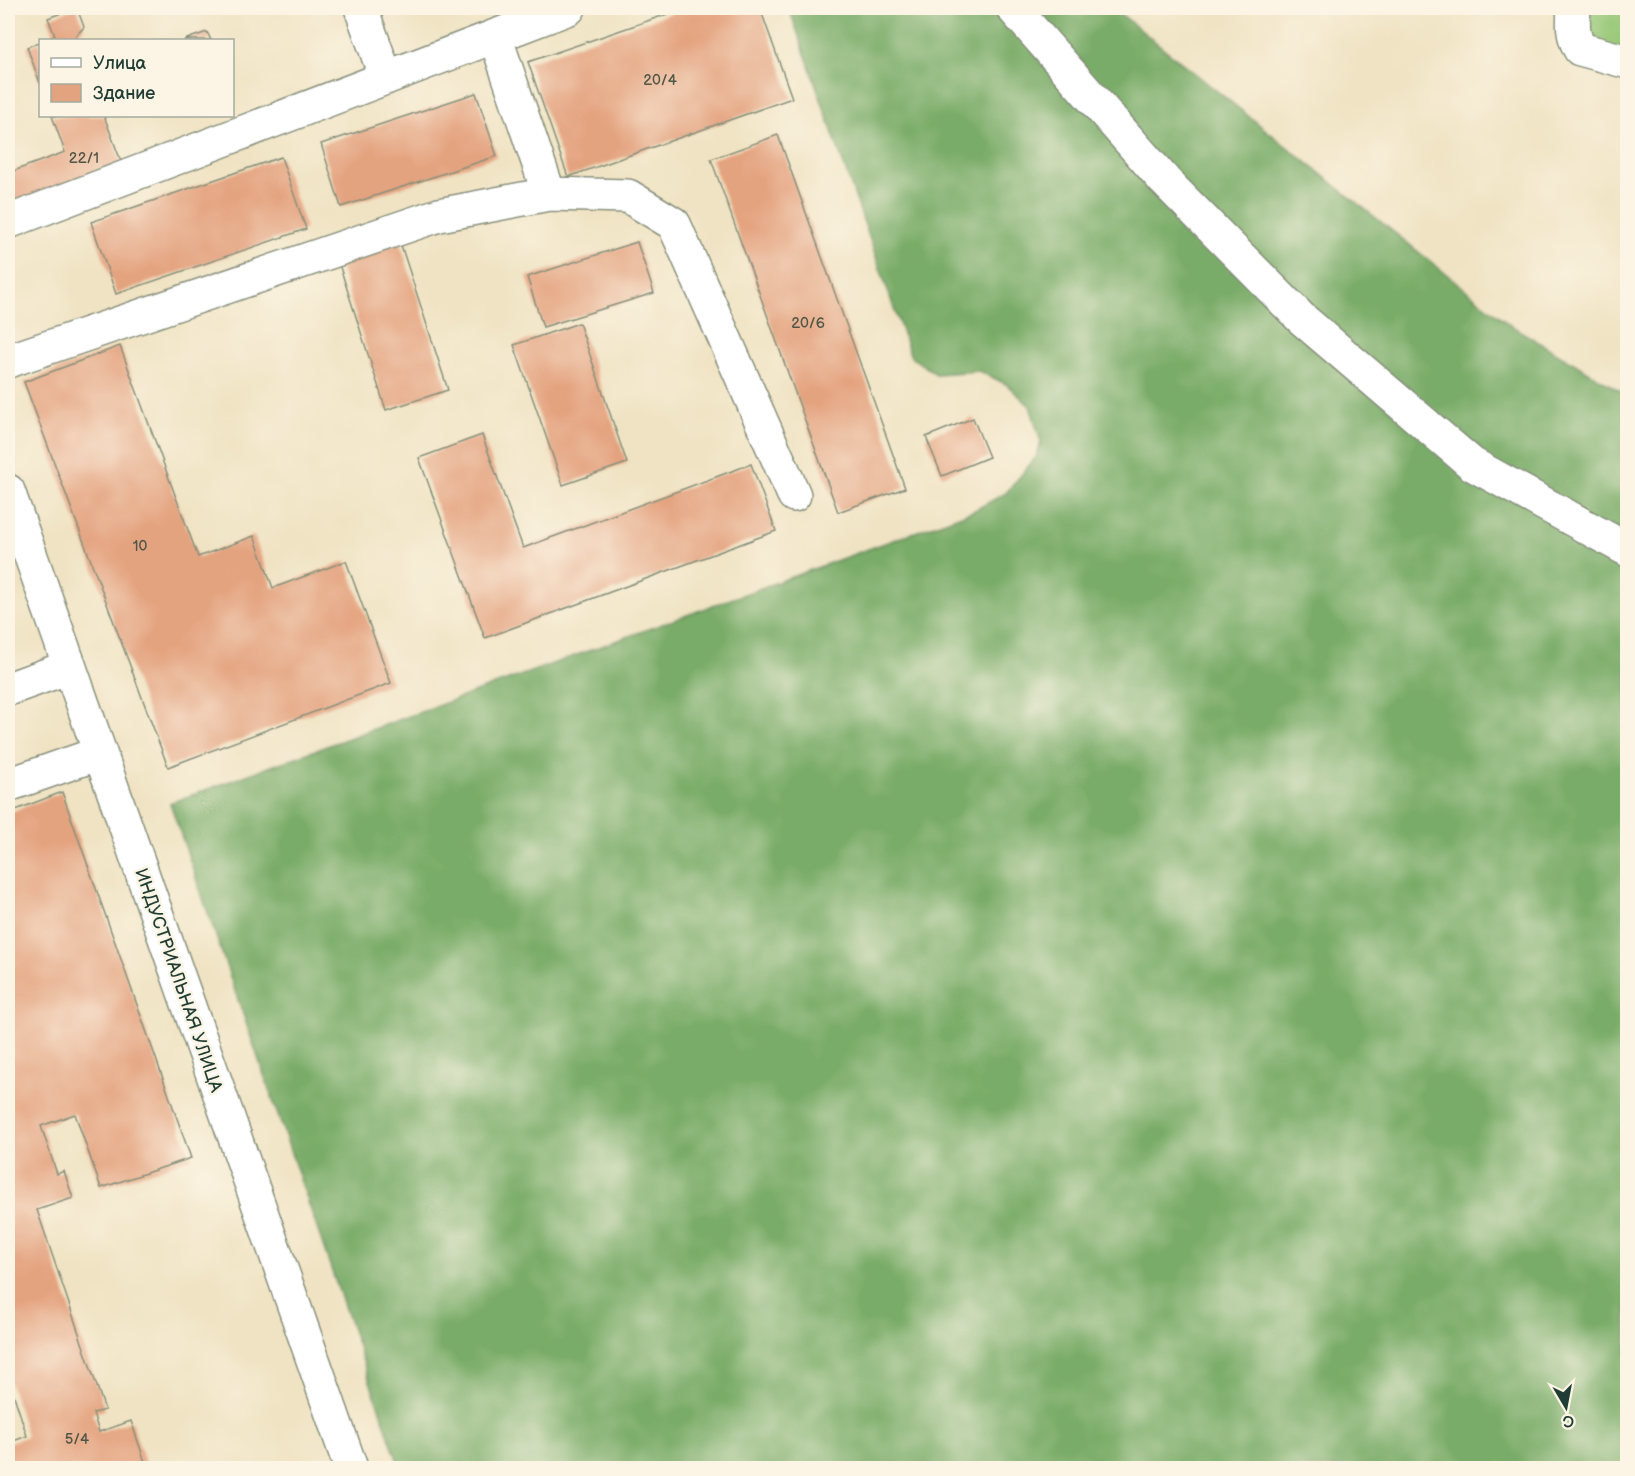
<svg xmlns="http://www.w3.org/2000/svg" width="1635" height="1476" font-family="'Balsamiq Sans',sans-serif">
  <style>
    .green { fill: #97c877; stroke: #5b8256; stroke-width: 1.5 }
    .forest { fill: #79ac68; stroke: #4c744e; stroke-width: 1.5 }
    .building { fill: #e4a37f }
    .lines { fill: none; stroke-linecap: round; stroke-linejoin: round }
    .minor-casing { stroke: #88907c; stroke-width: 36 }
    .minor { stroke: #fff; stroke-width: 33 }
    .labels { text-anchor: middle; stroke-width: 5; stroke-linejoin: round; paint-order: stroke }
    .number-label { font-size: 15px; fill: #505647 }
    .street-label { font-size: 18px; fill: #1f3d34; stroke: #fcf5e5 }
  </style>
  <rect width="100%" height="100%" fill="#fcf5e5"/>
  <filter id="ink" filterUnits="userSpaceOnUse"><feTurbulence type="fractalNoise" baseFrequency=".0167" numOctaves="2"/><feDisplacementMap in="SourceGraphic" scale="12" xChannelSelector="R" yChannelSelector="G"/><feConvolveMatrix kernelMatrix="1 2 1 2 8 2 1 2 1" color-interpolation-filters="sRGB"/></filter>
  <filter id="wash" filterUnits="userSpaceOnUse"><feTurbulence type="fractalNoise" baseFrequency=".008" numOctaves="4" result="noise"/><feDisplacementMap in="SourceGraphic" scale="24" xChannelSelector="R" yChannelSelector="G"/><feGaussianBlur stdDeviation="1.35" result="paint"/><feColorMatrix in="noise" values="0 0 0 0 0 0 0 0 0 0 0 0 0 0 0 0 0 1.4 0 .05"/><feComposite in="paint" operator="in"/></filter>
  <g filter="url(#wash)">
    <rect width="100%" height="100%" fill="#f0e3c3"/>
    <path class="green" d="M1584,8H1627V38L1622,56L1583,45Z"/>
    <path class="forest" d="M789,8H1113L1510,325L1627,395V1468H400L170,803L973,511L1006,493L1037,456L1041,442L1030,406L1006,384L979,371L936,374L911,357Z"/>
    <g id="blocks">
      <path class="building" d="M75,8H77L84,27L72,40H44L55,36L48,18Z
        M685,8H760L792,98L568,177L528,62Z
        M1606,8H1628V14Z
        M207,32L211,40H184Z
        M40,42V83L27,47Z
        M476,93L497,156L341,207L321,144Z
        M52,116H104L122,164L9,205L8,173L65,152Z
        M778,135L905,488L838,512L711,159Z
        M281,157L306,229L116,294L91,222Z
        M400,242L448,390L386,410L338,261Z
        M637,242L654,293L543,327L527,277Z
        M579,323L627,463L563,485L514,345Z
        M120,346L198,557L254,536L273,588L346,561L391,683L168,767L24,382Z
        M973,418L989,457L942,476L926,437Z
        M482,435L523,548L751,464L776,531L485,638L419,458Z
        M62,792L191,1158L101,1188L75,1114L41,1126L57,1174L64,1171L73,1198L37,1210L105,1410L93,1413L99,1432L131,1421L147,1468H8V1443L27,1436L8,1377V813Z"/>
    </g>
  </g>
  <g filter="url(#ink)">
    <use href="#blocks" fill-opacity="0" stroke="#88907c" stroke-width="1.5"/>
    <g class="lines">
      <g class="minor-casing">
        <path id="minor" d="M361,8L386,78
          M1013,8L1165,181L1301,318L1472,464L1628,550
          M1574,8C1573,22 1572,36 1580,49L1628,62
          M495,36L549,194
          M8,222L569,8
          M8,361L439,215L549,194L628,196L674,224L794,495
          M8,491L351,1468
          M8,689L69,667
          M8,785L100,753"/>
      </g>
      <use href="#minor" class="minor"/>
    </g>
  </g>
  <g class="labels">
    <g class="number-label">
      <text x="660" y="85">20/4</text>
      <text x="84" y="163">22/1</text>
      <text x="808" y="328">20/6</text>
      <text x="140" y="551">10</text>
      <text x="77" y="1444">5/4</text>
    </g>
    <g class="street-label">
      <text transform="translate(179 980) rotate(71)" y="6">ИНДУСТРИАЛЬНАЯ УЛИЦА</text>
    </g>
  </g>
  <rect width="1635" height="1476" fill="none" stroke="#fcf5e5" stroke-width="30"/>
  <rect x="39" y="39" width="195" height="78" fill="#fcf5e5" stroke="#a4ab9e" stroke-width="1.5"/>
  <rect x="51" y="58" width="30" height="9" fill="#ffffff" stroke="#a4ab9e" stroke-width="1.5"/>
  <text x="93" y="69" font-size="18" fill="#1f3d34">Улица</text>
  <rect x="51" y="84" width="30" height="18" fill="#e4a37f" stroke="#a4ab9e" stroke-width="1.5"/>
  <text x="93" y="99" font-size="18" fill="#1f3d34">Здание</text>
  <g transform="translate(1566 1407) rotate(170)" stroke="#fcf5e5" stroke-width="4.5" paint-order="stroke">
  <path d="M0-4.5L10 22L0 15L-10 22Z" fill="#1f3d34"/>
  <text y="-9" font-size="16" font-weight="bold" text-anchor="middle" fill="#1f3d34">С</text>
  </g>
</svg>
